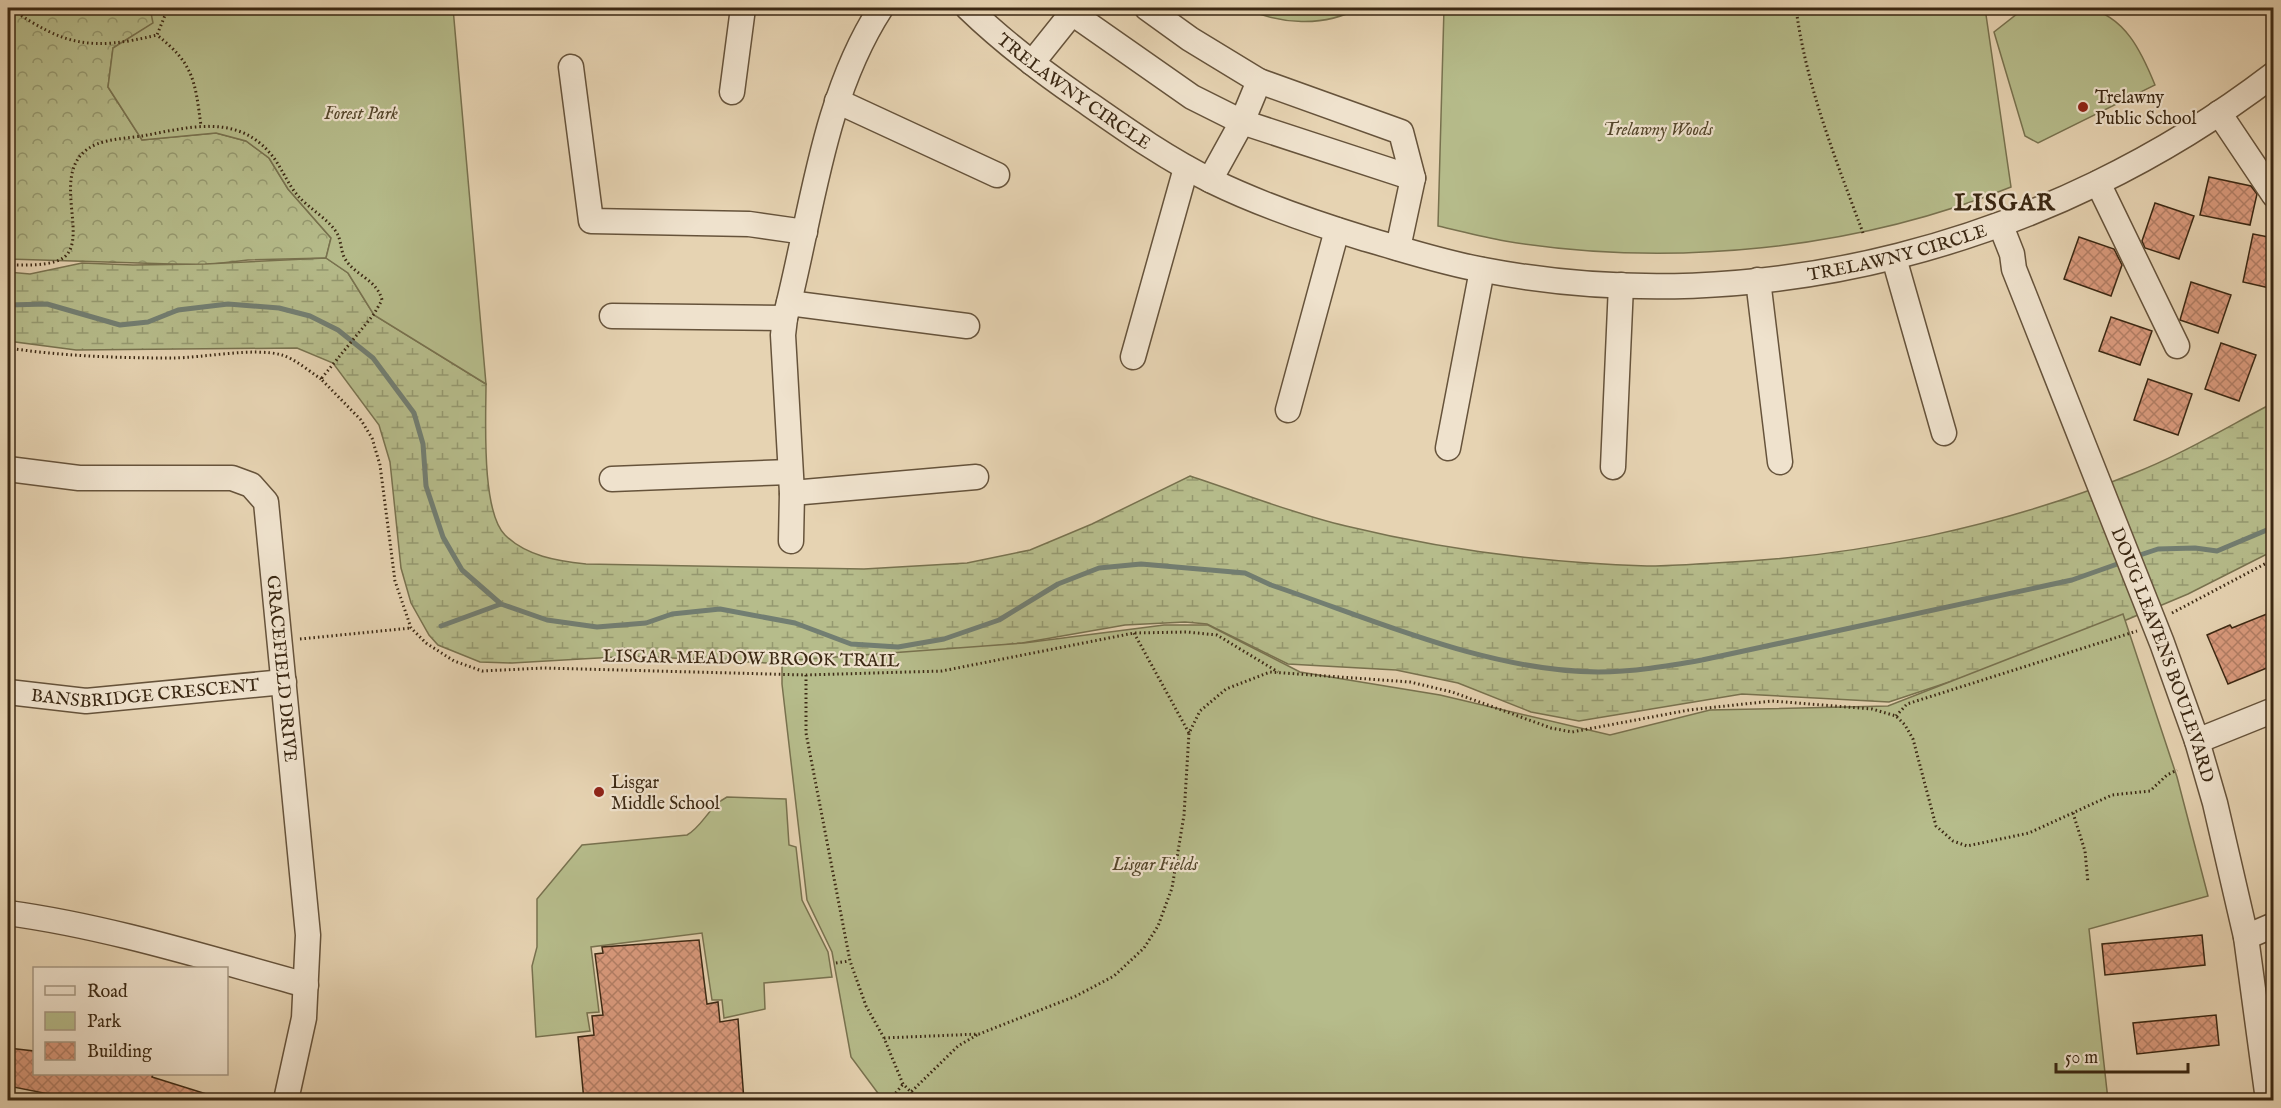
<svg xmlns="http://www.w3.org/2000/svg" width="2281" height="1108" font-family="'IM FELL English',serif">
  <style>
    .forest { fill: url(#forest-crowns); stroke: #78724f; stroke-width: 1.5 }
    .wetland { fill: url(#wetland-marsh); stroke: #78724f; stroke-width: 1.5 }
    .park { fill: #b6bc8b; stroke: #78724f; stroke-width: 1.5 }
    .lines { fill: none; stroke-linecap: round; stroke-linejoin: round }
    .stream { stroke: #727e72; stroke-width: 5 }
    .building { fill: url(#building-cross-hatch); stroke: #3b2813; stroke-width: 1.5 }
    .minor-casing { stroke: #66533b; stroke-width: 27 }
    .path { stroke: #3b2813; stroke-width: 3; stroke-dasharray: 1.5 3; stroke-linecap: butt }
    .minor { stroke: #efe2cd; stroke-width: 24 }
    .poi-dot { fill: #8f2418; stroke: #efe2cd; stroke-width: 2 }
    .labels { text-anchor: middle; stroke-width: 4.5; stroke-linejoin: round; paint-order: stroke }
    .street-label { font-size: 18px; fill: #3b2813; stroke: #efe2cd }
    .poi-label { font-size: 18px; fill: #3b2813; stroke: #efe2cd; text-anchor: start }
    .park-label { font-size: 18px; font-style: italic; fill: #54462b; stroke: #efe2cd }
    .district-label { font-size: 24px; font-weight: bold; letter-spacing: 1.5px; fill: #3b2813; stroke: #efe2cd }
  </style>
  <defs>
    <pattern id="forest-crowns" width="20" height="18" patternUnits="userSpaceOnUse" patternTransform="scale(1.5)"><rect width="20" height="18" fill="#b6bc8b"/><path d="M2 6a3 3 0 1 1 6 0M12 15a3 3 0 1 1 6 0" fill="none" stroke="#959970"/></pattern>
    <pattern id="wetland-marsh" width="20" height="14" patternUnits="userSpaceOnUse" patternTransform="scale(1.5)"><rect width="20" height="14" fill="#b6bc8b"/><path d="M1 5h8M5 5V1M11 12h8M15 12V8" fill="none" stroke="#959970"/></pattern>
    <pattern id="building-cross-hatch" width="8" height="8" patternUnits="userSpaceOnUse" patternTransform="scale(1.5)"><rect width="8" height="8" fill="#da9a7d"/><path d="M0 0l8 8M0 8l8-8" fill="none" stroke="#b27e65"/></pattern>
  </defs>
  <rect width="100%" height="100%" fill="#e6d3b2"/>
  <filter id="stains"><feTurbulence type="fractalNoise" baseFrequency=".00333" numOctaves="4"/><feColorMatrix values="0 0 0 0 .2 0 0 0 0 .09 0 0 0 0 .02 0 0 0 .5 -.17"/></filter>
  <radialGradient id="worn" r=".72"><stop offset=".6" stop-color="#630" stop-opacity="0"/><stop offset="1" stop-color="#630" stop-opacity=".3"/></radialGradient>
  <path class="forest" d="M8,8H150L154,23L113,48L108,87L142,140L216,133L246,141L269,158L288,189L331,238L326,258L248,260L204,265L8,259Z"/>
  <path class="wetland" d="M326,258L348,273L374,315L486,384C486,418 481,511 505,535C526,556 557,561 586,564L864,569L967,563L1030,550L1092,524L1190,476C1242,493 1294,514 1346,526C1445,550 1546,563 1647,566C1670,566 1693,564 1715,563C1857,557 2001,527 2132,474C2181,455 2227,427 2273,403V551L2188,594L2088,636L1889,702L1742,694L1579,721L1531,712L1458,683L1396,670L1288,664L1207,624L1185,622L1125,625L1022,643L806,665L633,656L512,663L480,662L438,645L429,635L411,603L401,568L390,462L379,425L333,363L297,348L76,350L8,341V272L30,274L82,263L133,265L205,264Z"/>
  <path class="park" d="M150,8H453L486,384L374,315L348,273L326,258L331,238L288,189L269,158L246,141L216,133L142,140L108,87L113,48L153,23Z
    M1243,8H1359C1323,28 1280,24 1243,8Z
    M1444,8H1985L2011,187C1855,250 1671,268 1505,241C1483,237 1460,231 1438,226Z
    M2035,8C2051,8 2070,5 2086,8C2125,15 2142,53 2155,85L2038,143L2025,136L1994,32L2017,14Z
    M2123,614L2177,777L2208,896L2089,929L2108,1100H883L851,1057L832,952L807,900L782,684V661L1024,643L1164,625H1208L1300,672L1440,695L1610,735L1710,710L1888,706Z
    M727,797L786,799L789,845L796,847L802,900L828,952L832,977L764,983L765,1009L724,1018L722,1000H712L702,933L591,947L599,1012L587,1013L590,1031L536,1037L532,966L537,947V899L582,845L687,835C703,826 709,806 727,797Z"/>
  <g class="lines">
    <path class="stream" d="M8,305L47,304L120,325L148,322L178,310L228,304L279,308L310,316L338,330L373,358L414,413L423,444L426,486L443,537L462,570L501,604L547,620L597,627L646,623L672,614L720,609L795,623L851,644L898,647L944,639L999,620L1058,584L1099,568L1141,564L1245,573L1271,585C1375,620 1487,671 1598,672C1633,672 1668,666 1702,660L2072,580L2123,562
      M2134,557L2158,549L2195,548L2217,551L2274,527
      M441,626L501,604"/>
  </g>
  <path class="building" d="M2209,177L2251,186L2257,194L2250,225L2200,215Z
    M2155,203L2194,216L2179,259L2145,248L2142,241Z
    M2253,234L2274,238V289L2243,282Z
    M2079,237L2114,249L2122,265L2111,296L2064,279Z
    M2191,282L2231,295L2218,333L2180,320Z
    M2111,317L2152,331L2140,365L2099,351Z
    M2221,343L2256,355L2239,401L2205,389Z
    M2148,379L2192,394L2178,435L2134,420Z
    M2274,611V665L2228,684L2207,635L2230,625L2232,628Z
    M2202,935L2205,965L2105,975L2102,944Z
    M699,940L707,1004L718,1002L720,1022L738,1019L744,1101H584L578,1037L594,1035L592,1016L603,1015L595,954L603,953L602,947Z
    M2216,1015L2219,1045L2137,1054L2133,1023Z
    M8,1048L34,1051V1074H153L152,1077L216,1097L215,1101L48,1099L49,1094L8,1086Z"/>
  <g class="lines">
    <g class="minor-casing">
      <g id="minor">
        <path id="s1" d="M968,8C1002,41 1040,70 1079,97C1122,127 1165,158 1212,181C1261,205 1314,223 1366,239C1405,250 1444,263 1484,270C1760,323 2052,244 2274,74"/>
        <path d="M1147,8L1190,39L1259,81L1401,132L1413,178L1398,248"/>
        <path d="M1072,13L1192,97L1242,122L1413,178"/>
        <path d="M1032,63L1076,8"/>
        <path d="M571,67L591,221L749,224L805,232"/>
        <path d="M732,92L743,8"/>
        <path d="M837,101L997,175"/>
        <path d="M2219,113L2274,195"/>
        <path d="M1210,180L1242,122L1259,81"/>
        <path d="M2098,183L2177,346"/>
        <path id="s2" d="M2001,226L2012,254L2014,269L2162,643L2197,741L2215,803L2246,937L2268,1100"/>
        <path d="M1894,258L1944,433"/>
        <path d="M1758,280L1780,462"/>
        <path d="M789,303L967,326"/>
        <path d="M612,316L785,318"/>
        <path d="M1133,357L1186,168"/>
        <path d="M1288,410L1337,230"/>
        <path d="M1448,448L1482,270"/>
        <path d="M1613,467L1621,285"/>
        <path id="s3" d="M8,469L79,478H232L251,485L266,502L308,935L304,1018L286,1100"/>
        <path d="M612,479L790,472"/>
        <path d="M792,493L976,477"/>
        <path d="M791,541L792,493L783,335L785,318C812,215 822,99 881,8"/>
        <path id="s4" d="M8,692L86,701L284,682"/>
        <path d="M2197,741L2274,710"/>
        <path d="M8,913C110,927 207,958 306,985"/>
        <path d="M2246,937L2274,925"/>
      </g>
    </g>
    <path class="path" d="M10,8C65,46 91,51 157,35
      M168,8L157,35C194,64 195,81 201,126
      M1796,8C1806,86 1836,160 1863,233
      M8,265C23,265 42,266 57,261C98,247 41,167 97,144C110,139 128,138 142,136C186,128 235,113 269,152C281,165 287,184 299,197C310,209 331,221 338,235C341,242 341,250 344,257C353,275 377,279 382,300L374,314L321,379L361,420L372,438L380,465L395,581L411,628L426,643L454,661L482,671L544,668L806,675L942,671L1134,633L1187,632L1217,635L1278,672
      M8,348C62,356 117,358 172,358C203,358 254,347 282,355C295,359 309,371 321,379
      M2172,613L2274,559
      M1134,633L1189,733
      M300,639L411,628
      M806,675V733L850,961L866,1006L884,1038L903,1084L911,1092L958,1046L977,1035
      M1896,716L1907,704L2137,631
      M2073,813L2085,851L2088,883
      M836,963L849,961
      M884,1038L979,1034L1076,996L1114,976L1144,948L1158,926L1172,888L1184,815L1189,733L1200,711L1226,689L1270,672L1410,682L1452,692L1551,728L1572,732L1689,710L1772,701L1872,709L1896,716L1905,725L1913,739L1936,826L1953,841L1967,846L2029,833L2112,795L2150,791L2167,775L2177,770
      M911,1092L917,1100
      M890,1100L903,1084"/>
    <use href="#minor" class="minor"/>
  </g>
  <g class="poi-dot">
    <circle cx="2083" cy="107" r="6"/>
    <circle cx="599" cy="792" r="6"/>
  </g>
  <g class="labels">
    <g class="street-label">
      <text dy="6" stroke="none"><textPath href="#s1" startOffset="135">TRELAWNY CIRCLE</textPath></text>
      <text dy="6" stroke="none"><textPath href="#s1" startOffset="1004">TRELAWNY CIRCLE</textPath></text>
      <text dy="6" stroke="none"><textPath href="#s2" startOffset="459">DOUG LEAVENS BOULEVARD</textPath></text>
      <text transform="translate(751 658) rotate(1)" y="6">LISGAR MEADOW BROOK TRAIL</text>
      <text dy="6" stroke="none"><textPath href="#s3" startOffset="435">GRACEFIELD DRIVE</textPath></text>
      <text dy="6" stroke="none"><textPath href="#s4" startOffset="138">BANSBRIDGE CRESCENT</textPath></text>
    </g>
    <g class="poi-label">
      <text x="2095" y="103">Trelawny<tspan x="2095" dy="21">Public School</tspan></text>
      <text x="611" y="788">Lisgar<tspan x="611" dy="21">Middle School</tspan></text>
    </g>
    <g class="park-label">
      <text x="361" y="119">Forest Park</text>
      <text x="1658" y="135">Trelawny Woods</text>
      <text x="1155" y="870">Lisgar Fields</text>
    </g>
    <g class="district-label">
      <text x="2005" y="210">LISGAR</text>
    </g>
  </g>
  <rect width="2281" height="1108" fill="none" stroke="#e6d3b2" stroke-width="30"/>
  <rect x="9" y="9" width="2263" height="1090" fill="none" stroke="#3b2813" stroke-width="3"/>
  <rect x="15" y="15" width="2251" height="1078" fill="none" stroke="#3b2813" stroke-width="1.5"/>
  <rect x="33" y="967" width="195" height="108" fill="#efe2cd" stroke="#a79883" stroke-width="1.5"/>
  <rect x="45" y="986" width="30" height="9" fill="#efe2cd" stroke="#a79883" stroke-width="1.5"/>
  <text x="87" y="997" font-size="18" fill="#3b2813">Road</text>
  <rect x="45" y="1012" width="30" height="18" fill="#b6bc8b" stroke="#a79883" stroke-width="1.5"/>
  <text x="87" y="1027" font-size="18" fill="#3b2813">Park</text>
  <rect x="45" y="1042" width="30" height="18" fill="url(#building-cross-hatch)" stroke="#a79883" stroke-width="1.5"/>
  <text x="87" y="1057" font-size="18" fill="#3b2813">Building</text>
  <path d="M2056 1063v9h132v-9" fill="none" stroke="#3b2813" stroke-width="3"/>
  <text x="2065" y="1063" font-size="18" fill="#3b2813" stroke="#efe2cd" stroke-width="4.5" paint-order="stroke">50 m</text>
  <rect width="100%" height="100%" filter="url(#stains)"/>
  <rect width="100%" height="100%" fill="url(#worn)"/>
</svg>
